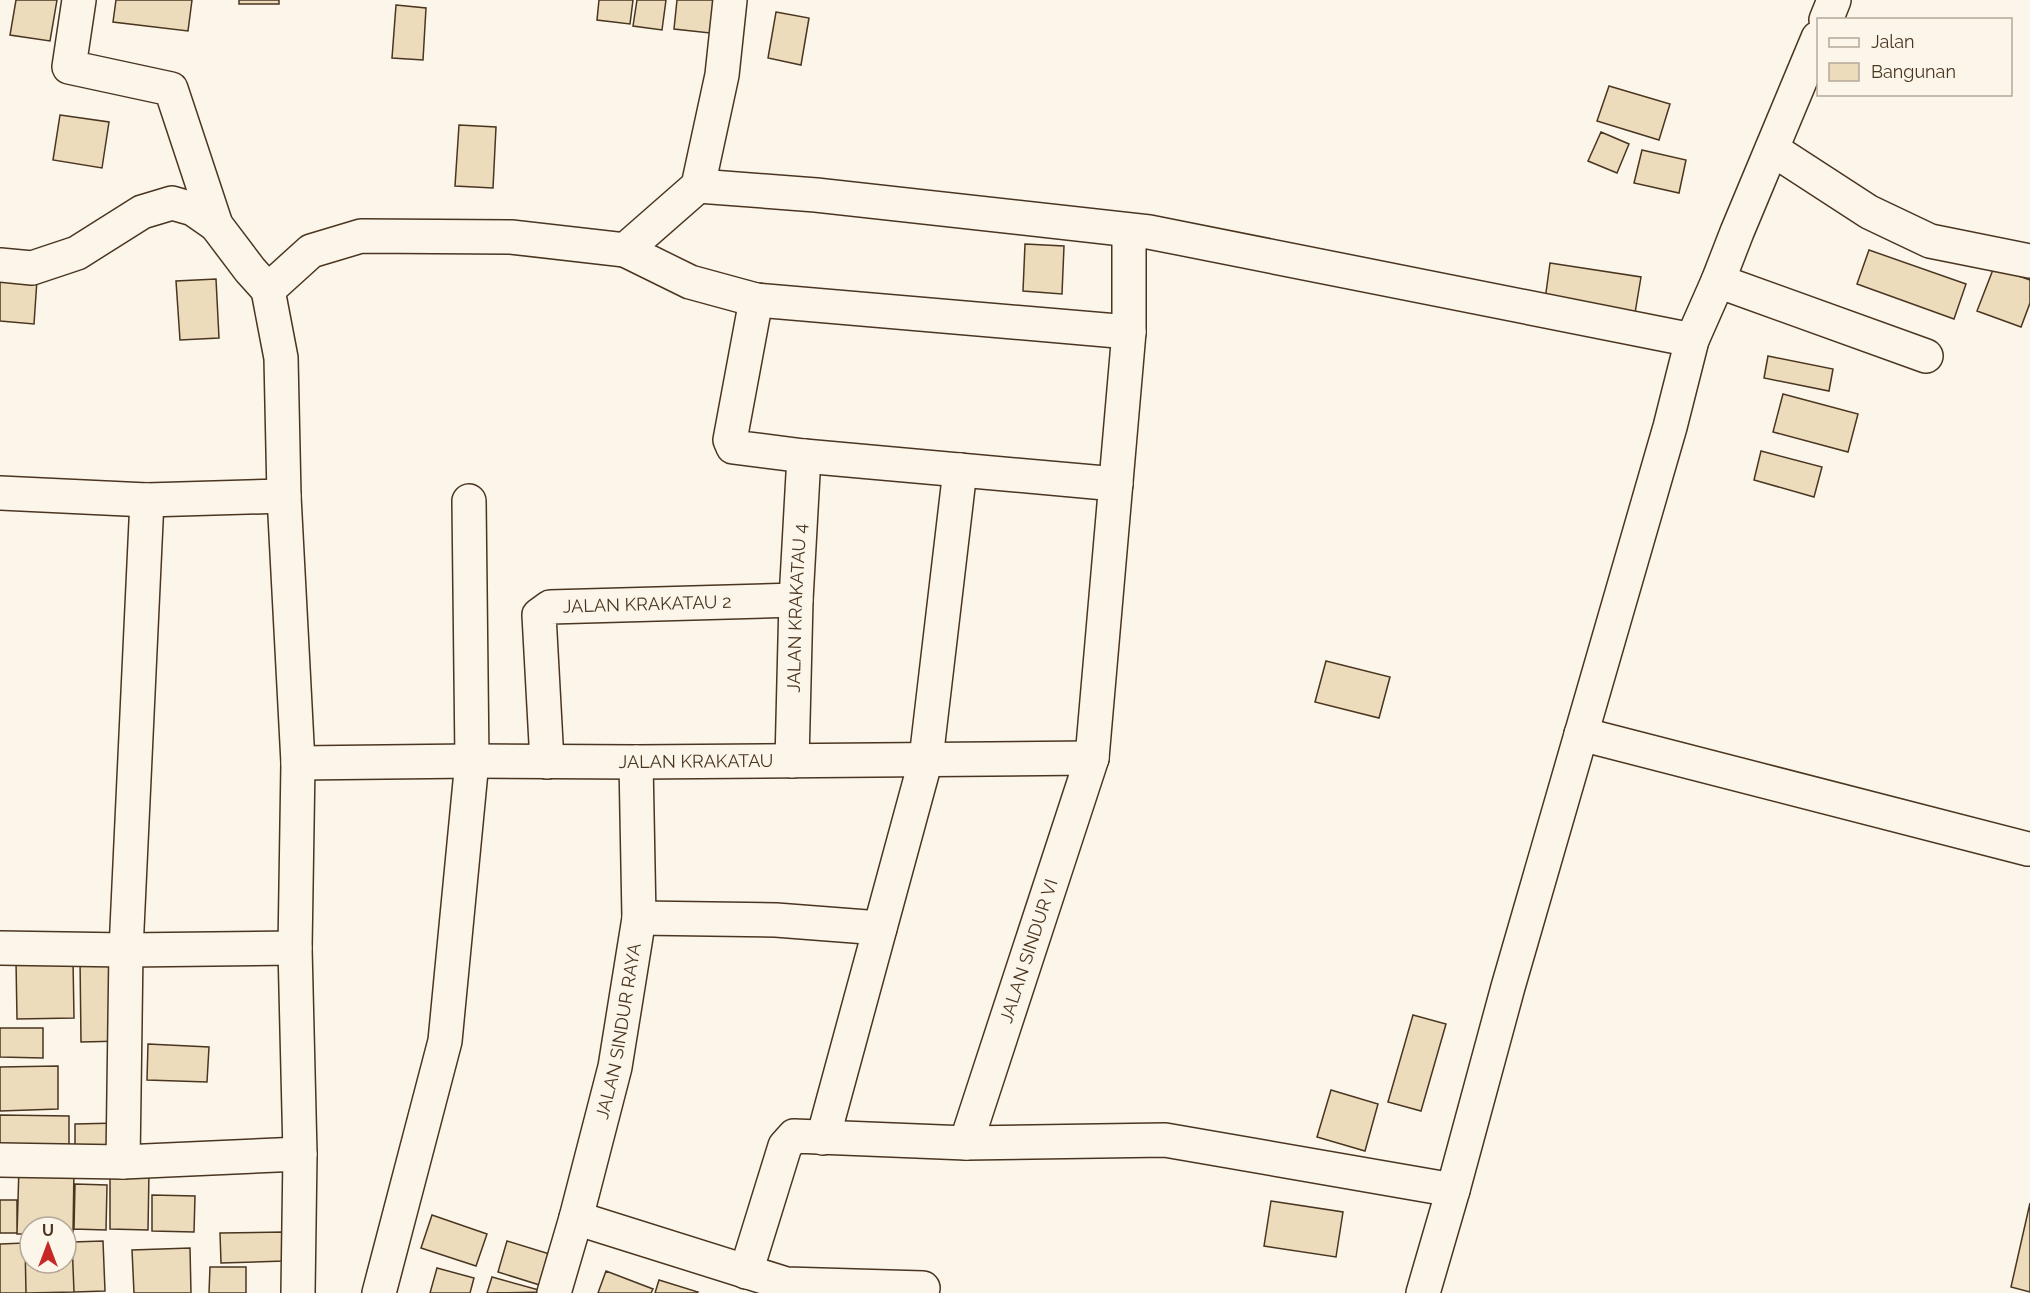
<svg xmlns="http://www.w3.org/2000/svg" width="2030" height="1293" font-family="Raleway,sans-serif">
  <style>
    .building { fill: #ecdcbc; stroke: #4a3520; stroke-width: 1.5 }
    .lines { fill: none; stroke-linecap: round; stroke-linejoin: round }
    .minor-casing { stroke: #4a3520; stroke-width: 36 }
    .major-casing { stroke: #4a3520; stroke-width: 36 }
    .minor { stroke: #fbf6e9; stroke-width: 33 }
    .major { stroke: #fbf6e9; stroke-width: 33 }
    .labels { text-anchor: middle; stroke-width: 4.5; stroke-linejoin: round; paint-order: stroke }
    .street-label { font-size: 18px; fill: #4a3520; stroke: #fbf6e9 }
  </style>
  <rect width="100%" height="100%" fill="#fbf6e9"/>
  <path class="building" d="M16,0H57L50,41L10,35Z
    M116,0H192L188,31L113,22Z
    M239,0H279V4H239Z
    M599,0H633L630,24L597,20Z
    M637,0H666L662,30L633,26Z
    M677,0H714L710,33L674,29Z
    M396,5L426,8L423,60L392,58Z
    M776,12L809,18L801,65L768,58Z
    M1609,86L1670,104L1659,140L1597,121Z
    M60,115L109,122L102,168L53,160Z
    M459,125L496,127L493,188L455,186Z
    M1601,132L1629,144L1617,173L1588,161Z
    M1642,150L1686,160L1679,193L1634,183Z
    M1025,244L1064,246L1062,294L1023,291Z
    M1869,250L1966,284L1954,319L1857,284Z
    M1550,263L1641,277L1635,313L1545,300Z
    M1994,267L2030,280V303L2021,327L1977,311Z
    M0,277L37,280L34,324L0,321Z
    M216,279L219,338L180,340L176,281Z
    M1768,356L1833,369L1829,391L1764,378Z
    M1783,394L1858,414L1848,452L1773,432Z
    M1761,451L1822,467L1814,497L1754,480Z
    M1326,661L1390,677L1379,718L1315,702Z
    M122,958L123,1041L81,1042L80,959Z
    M73,960L74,1018L17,1019L16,961Z
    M1413,1015L1446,1024L1421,1111L1388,1102Z
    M0,1028H43V1058L0,1057Z
    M148,1044L209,1047L207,1082L147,1080Z
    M58,1066V1109L0,1111V1067Z
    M1331,1090L1378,1104L1365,1151L1317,1137Z
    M0,1115L69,1116V1150H0Z
    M118,1123V1151H75V1124Z
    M19,1167L74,1168L73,1234H66V1227H30V1234H17Z
    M110,1170L149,1171L148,1230L110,1229Z
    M75,1184L107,1185L106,1230L74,1229Z
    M152,1195L195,1196L194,1232L152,1231Z
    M0,1200H17V1233H0Z
    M1271,1201L1343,1212L1336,1257L1264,1246Z
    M2030,1203V1292L2011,1287Z
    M432,1215L487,1234L476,1266L421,1248Z
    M284,1232V1261L221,1263L220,1233Z
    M103,1241L105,1291L74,1292L72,1242Z
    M507,1241L556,1256L546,1287L498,1272Z
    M66,1242H72L74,1292L26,1293L25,1243H30V1263H66Z
    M25,1243L26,1293H0V1244Z
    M190,1248L191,1293H134L132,1250Z
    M210,1267H246V1293H209Z
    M437,1268L474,1278L470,1293H430Z
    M606,1271L653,1289L651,1293H598Z
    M492,1277L546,1292L487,1293Z
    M659,1280L698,1292L697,1293H655Z"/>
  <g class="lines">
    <g class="minor-casing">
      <g id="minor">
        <path d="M79,0L69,67L171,89L216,225L250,270L268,290"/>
        <path d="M1772,149L1869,212L1930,241L2030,261"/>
        <path d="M698,186L816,195L1149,232L1692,340"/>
        <path d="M625,250L690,282L756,300L1129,332"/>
        <path d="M0,265L32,268L77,253L142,212L172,203L193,209L216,225"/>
        <path d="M1718,281L1926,356"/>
        <path d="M756,300L730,440L733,447L804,456L1116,484"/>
        <path d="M0,493L147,500L284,496"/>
        <path d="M1581,734L2028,849"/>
        <path id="s1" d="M792,761L796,600L804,456"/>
        <path id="s2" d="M547,762L539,615L550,607L796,600"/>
        <path id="s3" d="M298,763L472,761L636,762L1092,758"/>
        <path d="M639,918L776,920L880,928"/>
        <path d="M0,948L126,950L295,948"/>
        <path d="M823,1138L926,759L960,470"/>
        <path id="s4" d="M966,1143L1092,758L1129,332V231"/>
        <path d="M0,1160L123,1162L300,1154"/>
        <path d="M123,1162L126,950L147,500"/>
        <path d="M576,1218L786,1284L923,1288"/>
        <path d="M746,1272L785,1146L794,1136L966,1143L1165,1140L1453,1190"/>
        <path d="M298,1293L300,1154L295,948L298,763L284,496L281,358L268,290L311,251L361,236L511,237L625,250L698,186L722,75L730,0"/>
        <path d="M379,1293L445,1041L472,761L469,501"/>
        <path id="s5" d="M554,1293L576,1218L615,1067L639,918L636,762"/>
      </g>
    </g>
    <g class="major-casing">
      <path id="major" d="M1826,20L1834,0
        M1423,1293L1453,1190L1508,987L1670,427L1692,340L1718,281L1737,232L1818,38"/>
    </g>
    <use href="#minor" class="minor"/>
    <use href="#major" class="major"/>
  </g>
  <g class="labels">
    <g class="street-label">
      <text dy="6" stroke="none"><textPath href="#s2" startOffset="258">JALAN KRAKATAU 2</textPath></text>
      <text dy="6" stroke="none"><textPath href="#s1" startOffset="153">JALAN KRAKATAU 4</textPath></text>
      <text dy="6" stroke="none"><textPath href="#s3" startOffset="398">JALAN KRAKATAU</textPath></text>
      <text dy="6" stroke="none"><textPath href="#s4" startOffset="202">JALAN SINDUR VI</textPath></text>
      <text dy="6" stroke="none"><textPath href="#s5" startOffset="270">JALAN SINDUR RAYA</textPath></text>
    </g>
  </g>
  <rect x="1817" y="18" width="195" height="78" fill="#fbf6e9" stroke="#b4a999" stroke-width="1.5"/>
  <rect x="1829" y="38" width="30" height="9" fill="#fbf6e9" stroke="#b4a999" stroke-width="1.5"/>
  <text x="1871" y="48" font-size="18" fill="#4a3520">Jalan</text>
  <rect x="1829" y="63" width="30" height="18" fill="#ecdcbc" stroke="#b4a999" stroke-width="1.5"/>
  <text x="1871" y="78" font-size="18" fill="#4a3520">Bangunan</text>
  <g transform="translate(48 1245)"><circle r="28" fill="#fbf6e9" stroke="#b4a999" stroke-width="1.5"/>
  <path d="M0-4.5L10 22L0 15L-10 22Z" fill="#c62828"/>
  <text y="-9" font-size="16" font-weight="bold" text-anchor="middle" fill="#4a3520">U</text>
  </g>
</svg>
